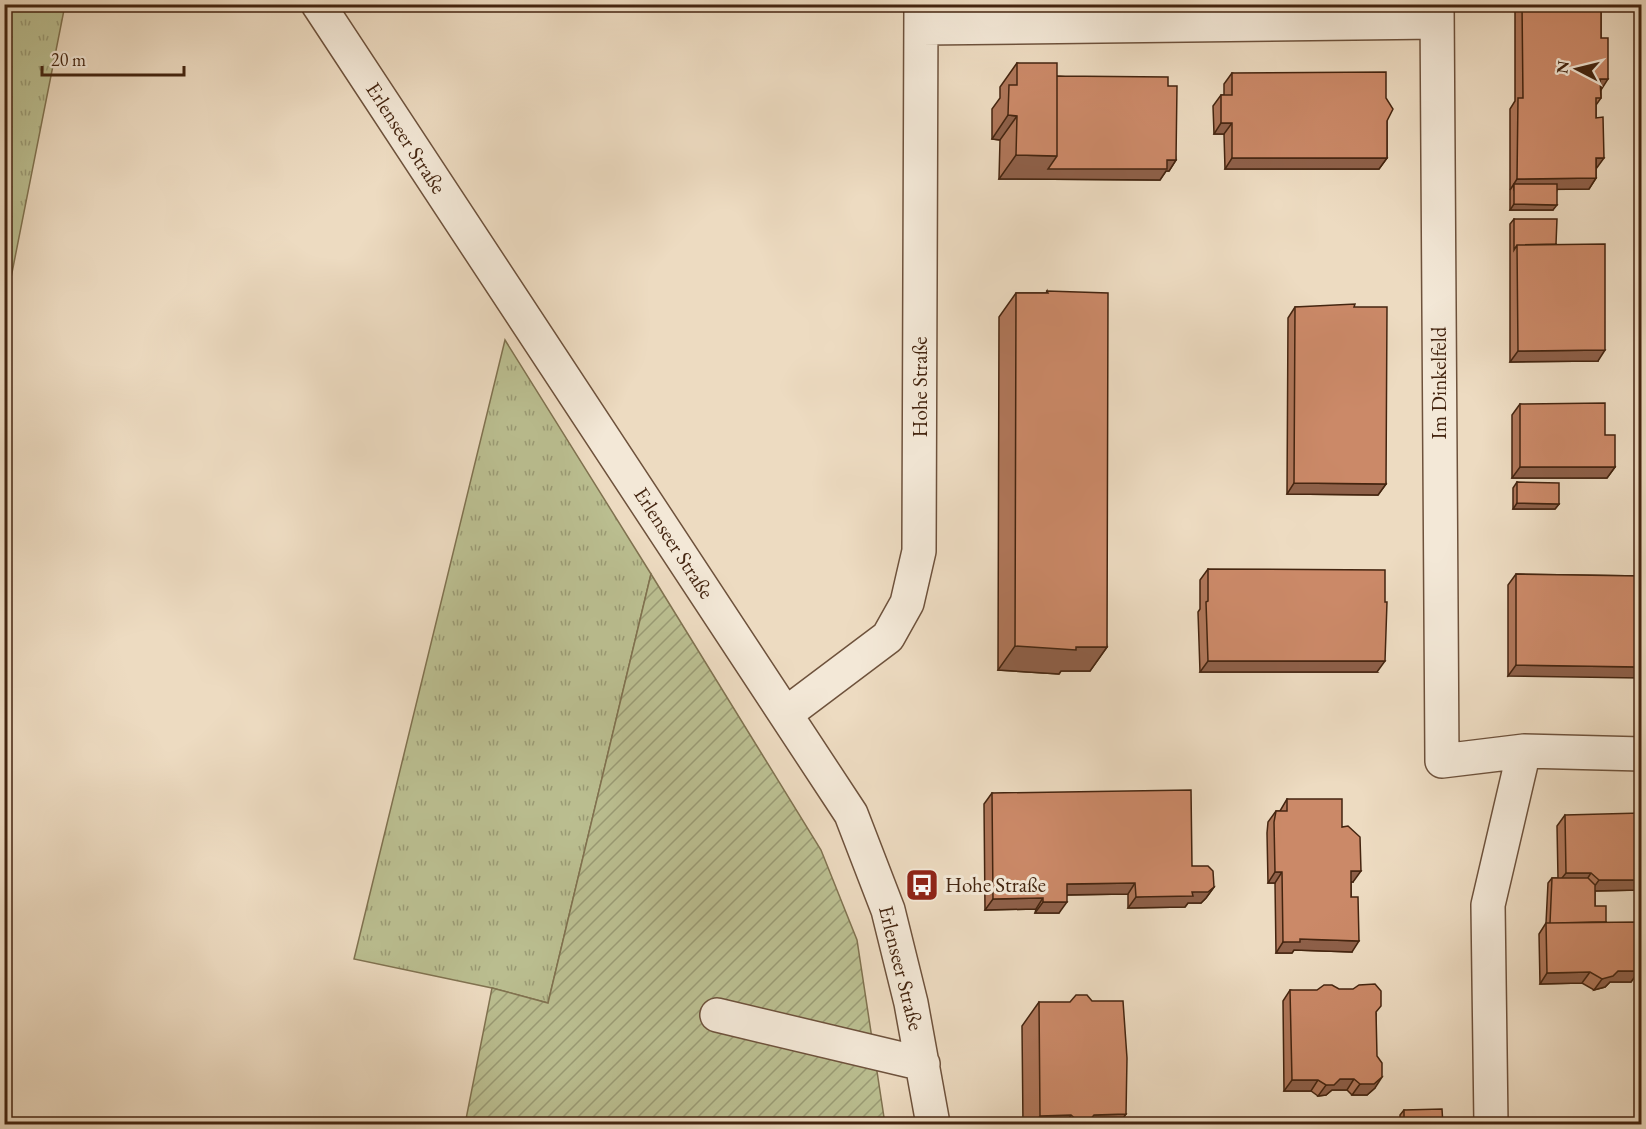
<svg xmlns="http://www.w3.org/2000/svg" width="1646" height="1129" font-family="'EB Garamond',serif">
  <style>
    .grass { fill: url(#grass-tufts); stroke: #807250; stroke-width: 1.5 }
    .garden { fill: url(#garden-furrows); stroke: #807250; stroke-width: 1.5 }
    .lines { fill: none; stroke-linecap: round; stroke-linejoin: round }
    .minor-casing { stroke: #6e523c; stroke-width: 36 }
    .minor { stroke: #f3e8d7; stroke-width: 33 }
    .wall { fill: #af7659; stroke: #442510; stroke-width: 1.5 }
    .shaded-wall { fill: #8e6049; stroke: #442510; stroke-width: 1.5 }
    .building { fill: #cb8968; stroke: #442510; stroke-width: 1.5 }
    .labels { text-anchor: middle; stroke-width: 6; stroke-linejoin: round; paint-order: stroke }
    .street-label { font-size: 21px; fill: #442510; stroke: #f3e8d7 }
    .poi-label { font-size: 21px; fill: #442510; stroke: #f3e8d7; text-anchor: start }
  </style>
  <defs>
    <pattern id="grass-tufts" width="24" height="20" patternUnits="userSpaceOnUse" patternTransform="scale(1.5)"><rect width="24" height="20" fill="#bbbf91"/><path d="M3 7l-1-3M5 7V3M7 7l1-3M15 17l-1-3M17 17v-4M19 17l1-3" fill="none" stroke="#9a9b75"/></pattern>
    <pattern id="garden-furrows" width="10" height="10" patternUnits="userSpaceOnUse" patternTransform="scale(1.5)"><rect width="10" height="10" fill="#bbbf91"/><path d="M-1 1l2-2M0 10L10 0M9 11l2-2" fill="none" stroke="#9a9b75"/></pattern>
  </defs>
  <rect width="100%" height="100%" fill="#eddbc1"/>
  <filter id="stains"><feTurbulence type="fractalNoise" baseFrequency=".00333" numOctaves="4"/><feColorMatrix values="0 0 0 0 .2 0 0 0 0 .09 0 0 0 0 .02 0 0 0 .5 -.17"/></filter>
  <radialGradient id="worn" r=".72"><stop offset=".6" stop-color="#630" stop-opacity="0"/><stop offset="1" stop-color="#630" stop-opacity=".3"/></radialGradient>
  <path class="grass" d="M5,4L65,5L5,308L4,5Z
    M505,340L651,574L548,1003L492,988L354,959Z"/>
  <path class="garden" d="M651,574L821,850L857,940L885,1124H465L492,988L548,1003Z"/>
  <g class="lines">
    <g class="minor-casing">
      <path id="minor" d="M318,4L851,814L888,910L911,1003L933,1124
        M1437,4L1442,761L1524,751L1642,754
        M922,28L1437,22
        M787,713L888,637L907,603L919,551L921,4
        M717,1015L923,1064
        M1491,1124L1488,905L1524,751"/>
    </g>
    <use href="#minor" class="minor"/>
  </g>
  <path class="wall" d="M1515,4H1604L1601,10V98L1596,105V178L1589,189H1557L1553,210H1510V109L1515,101Z
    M1017,63L1057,76L1168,86L1176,160L1169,171H1166L1160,180L999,179L1000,140L992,139V109L1000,98V87Z
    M1232,73L1387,121V158L1379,169H1225L1224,134H1214L1213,106L1221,95H1224V84Z
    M1514,219L1556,244L1598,361L1510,362V224Z
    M1047,291L1107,647L1090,671H1061L1059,674L998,670L999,317L1016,293H1046Z
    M1295,307H1354L1386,484L1378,495L1287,494L1288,318Z
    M1520,404L1605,435L1615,467L1607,478H1512V415Z
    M1517,482L1559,504L1555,509H1513V488Z
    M1208,569L1377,672H1200L1198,612L1200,609V580Z
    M1516,574L1641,576L1508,676V585Z
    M992,793L1192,866L1214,887L1206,898L1201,903H1188L1185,907L1128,908V894L1067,895L1059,913H1035L1036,909L985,910L984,804Z
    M1287,799L1342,827L1353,882H1351L1352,952L1294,950L1292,953H1276L1275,883H1268L1267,833L1268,822L1276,811H1280Z
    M1565,815L1640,890L1595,891V906L1639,971L1631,982H1610L1605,987L1594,990L1582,983L1540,984L1539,934L1546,923L1548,883L1552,878H1558L1557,826Z
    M1290,990L1376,1013L1375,1088L1367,1095H1352L1347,1090H1332L1326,1095L1318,1096L1311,1091H1284L1283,1001Z
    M1039,1002L1126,1114L1118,1125H1023L1022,1026Z
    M1404,1110L1443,1125H1400V1115Z"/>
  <path class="shaded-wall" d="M1600,79H1608L1601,90Z
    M1008,115L1017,116L1000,140L992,139Z
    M1221,123H1232L1224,134H1214Z
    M1016,155L1057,156L1167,160H1176L1169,171H1166L1160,180L999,179Z
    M1232,158H1387L1379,169H1225Z
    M1596,158H1604L1596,169Z
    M1596,178L1589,189L1514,190V184L1510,190L1517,179Z
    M1514,204L1557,205L1553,210H1510Z
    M1605,350L1598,361L1510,362L1518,351Z
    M1520,467H1615L1607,478H1512Z
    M1294,483L1386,484L1378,495L1287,494Z
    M1517,503L1559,504L1555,509H1513Z
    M1015,646L1076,647H1107L1090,671H1061L1059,674L998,670Z
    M1208,661H1385L1377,672H1200Z
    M1516,665L1641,667V678L1508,676Z
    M1351,871H1361L1353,882H1343Z
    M1275,872H1282L1275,883H1268Z
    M1566,873H1591L1584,884L1558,883Z
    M1599,880H1641V889L1640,890L1591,891Z
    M1135,883L1128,894L1059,895L1067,884Z
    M1214,887L1206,898L1201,903H1188L1185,907L1128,908L1136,897L1192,892Z
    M1043,898L1036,909L985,910L993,899Z
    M1043,902H1067L1059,913H1035Z
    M1300,939L1359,941L1352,952L1294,950L1292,953H1276L1283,942Z
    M1618,971H1639L1631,982H1610L1605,987L1594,990L1602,979Z
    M1590,972L1582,983L1540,984L1547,973Z
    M1382,1077L1375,1088L1367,1095H1352L1360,1084Z
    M1340,1079H1354L1347,1090H1332L1326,1095L1318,1096L1326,1085Z
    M1292,1080H1318L1311,1091H1284Z
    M1126,1114L1118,1125H1075L1078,1121L1094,1115Z
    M1071,1115L1065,1125H1034L1040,1116Z"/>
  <path class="building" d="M1522,4H1601V38H1608V79H1600L1601,98H1596V118L1603,117L1604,158H1596V178L1517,179L1518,98H1523Z
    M1017,63H1057V156L1016,155L1017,116L1008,115L1009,85H1017Z
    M1386,72V98L1393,109L1387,121V158H1232V123H1221V95H1232V73Z
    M1057,76L1168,77V86H1177L1176,160H1167V169H1048L1057,156Z
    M1514,184H1557V205L1514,204Z
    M1514,219H1557L1556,244L1517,245L1514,250Z
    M1605,244V350L1518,351L1517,245Z
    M1047,291L1108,293L1107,647H1076V650L1015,646L1016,293H1048Z
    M1355,304L1354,307H1387L1386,484L1294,483L1295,307Z
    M1605,403V435H1615V467H1520V404Z
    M1517,482L1559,483V504L1517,503Z
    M1208,569L1385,570V602H1387L1385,661H1208L1206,602L1208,601Z
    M1516,574L1641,576V667L1516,665Z
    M1191,790L1192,866H1208L1213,871L1214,887L1208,892H1192L1193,896L1136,897L1135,883L1067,884V902H1043V898L993,899L992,793Z
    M1287,799H1342V827L1348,826L1360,837L1361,871H1351V897H1358L1359,941L1300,939V942H1283L1282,872H1275L1274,822L1276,811H1287Z
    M1641,813V880H1599L1591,873H1566L1565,815Z
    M1552,878H1588L1595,885V906H1606V922L1550,923Z
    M1638,922L1639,971H1618L1613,976L1602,979L1590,972L1547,973L1546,923Z
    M1375,984L1381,991V1006L1376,1012L1377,1056L1382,1063V1077L1374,1084H1360L1354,1079H1340L1334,1085H1326L1318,1080H1292L1290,990H1317L1324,985H1332L1339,989H1353L1359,985Z
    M1076,995H1087L1092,1001H1123L1127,1058L1126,1114L1094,1115L1089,1121H1078L1071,1115L1040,1116L1039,1002H1070Z
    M1442,1109L1443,1125H1404V1110Z"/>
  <defs>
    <g id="bus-square" transform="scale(1.725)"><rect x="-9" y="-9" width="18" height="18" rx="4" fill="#8f2418" stroke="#f3e8d7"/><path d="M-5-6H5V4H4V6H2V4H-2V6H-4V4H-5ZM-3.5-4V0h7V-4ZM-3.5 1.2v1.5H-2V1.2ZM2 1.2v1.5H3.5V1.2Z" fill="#fff"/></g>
  </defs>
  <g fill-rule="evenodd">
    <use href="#bus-square" x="922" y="885"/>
  </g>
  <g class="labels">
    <g class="street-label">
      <text transform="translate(406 138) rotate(57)" y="7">Erlenseer Straße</text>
      <text transform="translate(1439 383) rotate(-90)" y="7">Im Dinkelfeld</text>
      <text transform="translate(920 387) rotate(-90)" y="7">Hohe Straße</text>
      <text transform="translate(674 543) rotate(57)" y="7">Erlenseer Straße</text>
      <text transform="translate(901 968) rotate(76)" y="7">Erlenseer Straße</text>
    </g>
    <g class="poi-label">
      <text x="945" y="892">Hohe Straße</text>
    </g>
  </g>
  <rect width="1646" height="1129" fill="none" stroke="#eddbc1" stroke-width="24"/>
  <rect x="6" y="6" width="1634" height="1117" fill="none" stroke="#442510" stroke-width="3"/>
  <rect x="12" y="12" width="1622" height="1105" fill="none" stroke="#442510" stroke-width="1.5"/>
  <g transform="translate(1577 69) rotate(277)" stroke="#f3e8d7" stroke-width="4.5" paint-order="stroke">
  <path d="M0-4.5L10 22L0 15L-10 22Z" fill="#442510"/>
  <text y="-9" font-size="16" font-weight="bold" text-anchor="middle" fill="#442510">N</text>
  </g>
  <path d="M42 66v9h142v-9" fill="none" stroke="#442510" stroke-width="3"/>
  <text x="51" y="66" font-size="18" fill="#442510" stroke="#f3e8d7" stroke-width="4.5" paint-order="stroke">20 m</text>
  <rect width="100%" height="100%" filter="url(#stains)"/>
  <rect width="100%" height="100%" fill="url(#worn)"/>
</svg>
